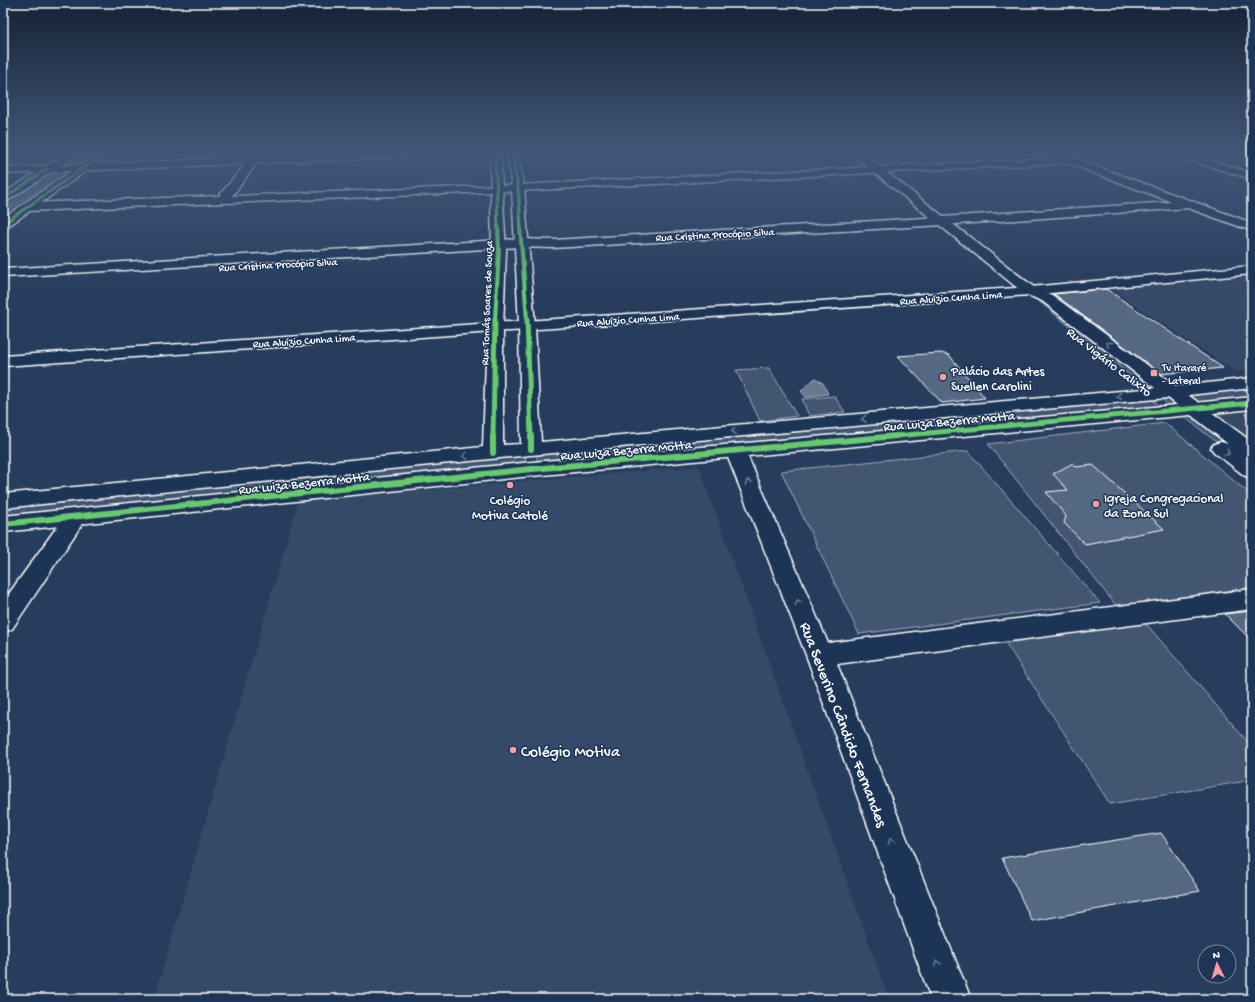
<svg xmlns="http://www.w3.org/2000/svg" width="1255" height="1002" font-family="'Gochi Hand',sans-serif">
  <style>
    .built { fill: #344a68 }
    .green { fill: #425672; stroke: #a0aab8 }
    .water { fill: #67788e; stroke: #a4aebb }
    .building { fill: #556781; stroke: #fff }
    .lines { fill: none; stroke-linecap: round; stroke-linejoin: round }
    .street-casing { stroke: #fff; stroke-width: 3 }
    .secondary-casing { stroke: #fff; stroke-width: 3 }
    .primary-casing { stroke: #fff; stroke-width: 3 }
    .street { fill: #1d3557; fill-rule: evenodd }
    .secondary { fill: #1d3557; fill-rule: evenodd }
    .primary { fill: #1d3557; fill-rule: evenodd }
    .cycleway-far3-casing { stroke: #1d3557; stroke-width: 4.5 }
    .cycleway-far2-casing { stroke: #1d3557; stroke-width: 5.5 }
    .cycleway-far1-casing { stroke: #1d3557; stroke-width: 7 }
    .cycleway-casing { stroke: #1d3557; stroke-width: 8 }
    .cycleway-far3 { stroke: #67ca6e; stroke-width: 3 }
    .cycleway-far2 { stroke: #67ca6e; stroke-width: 4 }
    .cycleway-far1 { stroke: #67ca6e; stroke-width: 5 }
    .cycleway { stroke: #67ca6e; stroke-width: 6 }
    .oneway { stroke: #6c7c92 }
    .poi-dot { fill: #ff9aa2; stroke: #1d3557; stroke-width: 1.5 }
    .labels { text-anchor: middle; stroke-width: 3; stroke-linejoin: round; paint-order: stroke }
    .far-street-label { font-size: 11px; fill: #fff; stroke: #1d3557 }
    .far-poi-label { font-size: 11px; fill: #fff; stroke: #1d3557; text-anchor: start }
    .street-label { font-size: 13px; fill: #fff; stroke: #1d3557 }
    .poi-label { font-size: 13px; fill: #fff; stroke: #1d3557; text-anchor: start }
    .near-street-label { font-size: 16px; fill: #fff; stroke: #1d3557 }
    .near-poi-label { font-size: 16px; fill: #fff; stroke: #1d3557; text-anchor: start }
  </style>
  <rect width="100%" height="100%" fill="#263d5e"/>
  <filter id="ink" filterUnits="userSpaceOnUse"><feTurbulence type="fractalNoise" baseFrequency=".025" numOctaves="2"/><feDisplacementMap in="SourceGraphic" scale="8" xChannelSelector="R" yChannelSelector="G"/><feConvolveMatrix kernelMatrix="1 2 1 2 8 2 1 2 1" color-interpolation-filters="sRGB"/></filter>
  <g filter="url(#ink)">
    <path class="built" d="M1252,273V370L1235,372L1109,288Z
      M1252,411V444L1213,415Z
      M699,466L889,999H154L298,501Z"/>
    <path class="green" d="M1030,294H1040L1167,390L1150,392Z
      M769,368L797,416L760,421L736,370Z
      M1252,386V400L1194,405L1180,393Z
      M1170,393L1252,455V470L1155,394Z
      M834,396L845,412L809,416L802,399Z
      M1148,396L1162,408L537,466V452Z
      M1165,423L1252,496V587L1118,608L988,444Z
      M968,451L1100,603L859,634L781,471Z
      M525,453L527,466L3,519V504Z
      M1142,619L1252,747V780L1110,804L1003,639Z"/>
    <path class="water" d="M79,153H101L3,213V202Z
      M815,378L823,383L828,394L806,397L801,391Z"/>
    <path class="building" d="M1106,289L1223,368L1161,374L1054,294Z
      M940,353L949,355L985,398L942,403L898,356Z
      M1073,463L1076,467L1093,465L1164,529L1085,544L1064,523L1066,516L1046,492L1068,490L1053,474Z
      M1252,611V641L1225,614Z
      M1161,833L1200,891L1032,921L1002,858Z"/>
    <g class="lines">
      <g class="street-casing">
        <path id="street" d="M3,153H14L3,159Z
          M1051,153H1060L1252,223V231L1188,208L942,225L553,248L521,247L3,277V269L521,239L553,240L942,217L1172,202L1068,163L518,191L27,211L23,209L21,207L23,205L27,203L219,196L250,158L254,157L259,160L232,196L518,185L1053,158L1050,155Z
          M1169,153H1186L1252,173V179L1171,155Z
          M1252,266V274L1030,295L3,366V356L1030,287Z
          M1252,378V388L1171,397L1165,396L1162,392L1165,388L1171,387Z
          M1252,397V409L1194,415L1187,413L1185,409L1187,405L1194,403Z
          M735,444L742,446L745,450L828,643L1252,589V609L837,664L971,999H931L806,655L725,450L728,446Z
          M75,510L83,513L86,518L12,629L3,632V602L67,513Z"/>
      </g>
      <g class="secondary-casing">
        <path id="secondary" d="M348,153H430L425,156L3,174V168Z
          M490,153H500L506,251L503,328V445L521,444L519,326L512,188L507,153H517L524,188L535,326L541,442L1155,388L1042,301L1025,294L850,153H862L1035,288L1052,295L1252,442V458L1246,457L1252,461V478L1245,476L1214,452L1211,448L1214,444L1221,442L1228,444L1191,415L532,476L3,532V516L532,462L1177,405L1168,398L531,455L3,508V494L483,447L487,328L492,251Z"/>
      </g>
      <g class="primary-casing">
        <path id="primary" d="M67,153H80L7,201L3,202V194Z
          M102,153H115L87,170L7,227L3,228V218L79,166Z"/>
      </g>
      <use href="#street" class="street"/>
      <use href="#secondary" class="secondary"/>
      <use href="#primary" class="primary"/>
      <g class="cycleway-far3-casing">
        <path id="cycleway-far3" d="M495,153L498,227
          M512,153L518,188L521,227
          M3,199L47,169
          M3,224L83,168L110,153"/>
      </g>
      <g class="cycleway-far2-casing">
        <path id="cycleway-far2" d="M520,226L527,320
          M495,320L499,251L498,226"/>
      </g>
      <g class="cycleway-far1-casing">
        <path id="cycleway-far1" d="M527,319L531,437
          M493,437L495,319
          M885,437L1252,403"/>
      </g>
      <g class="cycleway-casing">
        <path id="cycleway" d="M531,436V449
          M493,453V436
          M3,524L532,469L896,436"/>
      </g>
      <use href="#cycleway-far3" class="cycleway-far3"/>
      <use href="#cycleway-far2" class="cycleway-far2"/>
      <use href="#cycleway-far1" class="cycleway-far1"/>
      <use href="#cycleway" class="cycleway"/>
    </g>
    <defs><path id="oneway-chevron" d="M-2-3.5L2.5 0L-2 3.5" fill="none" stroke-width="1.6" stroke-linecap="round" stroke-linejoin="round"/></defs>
    <g class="oneway">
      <use href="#oneway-chevron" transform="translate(1109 344) rotate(-143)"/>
      <use href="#oneway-chevron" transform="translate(1119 396) rotate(175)"/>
      <use href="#oneway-chevron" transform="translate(864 419) rotate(175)"/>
      <use href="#oneway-chevron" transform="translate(734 431) rotate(175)"/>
      <use href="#oneway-chevron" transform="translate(1227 453) rotate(37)"/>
      <use href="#oneway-chevron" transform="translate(465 456) rotate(174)"/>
      <use href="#oneway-chevron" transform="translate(748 482) rotate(-112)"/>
      <use href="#oneway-chevron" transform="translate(798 602) rotate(-113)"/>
      <use href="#oneway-chevron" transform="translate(891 841) rotate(-111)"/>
      <use href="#oneway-chevron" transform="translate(937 963) rotate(-111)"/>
    </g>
  </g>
  <linearGradient id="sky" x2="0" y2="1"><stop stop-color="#152234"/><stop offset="0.52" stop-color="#415779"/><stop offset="1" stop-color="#415779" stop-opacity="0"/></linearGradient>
  <rect width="1255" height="294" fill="url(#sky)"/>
  <g class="poi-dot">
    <rect x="1150" y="369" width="8" height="8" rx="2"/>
    <circle cx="943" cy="377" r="4"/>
    <circle cx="510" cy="485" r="4"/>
    <circle cx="1096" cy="504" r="4"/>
    <circle cx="513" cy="750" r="4"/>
  </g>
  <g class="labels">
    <g class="far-street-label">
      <text transform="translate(715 234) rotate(-3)" y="4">Rua Cristina Procópio Silva</text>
      <text transform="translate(278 264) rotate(-3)" y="4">Rua Cristina Procópio Silva</text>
      <text transform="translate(951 297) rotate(-4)" y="4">Rua Aluízio Cunha Lima</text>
      <text transform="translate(486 303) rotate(-88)" y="4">Rua Tomás Soares de Souza</text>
      <text transform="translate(628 319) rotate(-4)" y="4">Rua Aluízio Cunha Lima</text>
      <text transform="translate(304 340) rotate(-4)" y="4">Rua Aluízio Cunha Lima</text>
    </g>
    <g class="far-poi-label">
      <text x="1162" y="371">Tv Itararé<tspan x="1162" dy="13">- Lateral</tspan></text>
    </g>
    <g class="street-label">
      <text transform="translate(1110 361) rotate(38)" y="5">Rua Vigário Calixto</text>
      <text transform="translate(949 420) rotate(-5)" y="5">Rua Luiza Bezerra Motta</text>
      <text transform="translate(626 449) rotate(-5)" y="5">Rua Luiza Bezerra Motta</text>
      <text transform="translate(304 482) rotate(-6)" y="5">Rua Luiza Bezerra Motta</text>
    </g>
    <g class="poi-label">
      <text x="951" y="375">Palácio das Artes<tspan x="951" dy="15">Suellen Carolini</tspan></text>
      <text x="1104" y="502">Igreja Congregacional<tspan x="1104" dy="15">da Zona Sul</tspan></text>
      <text x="510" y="504" text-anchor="middle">Colégio<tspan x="510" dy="15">Motiva Catolé</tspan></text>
    </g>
    <g class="near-street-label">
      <text transform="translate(845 724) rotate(69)" y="6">Rua Severino Cândido Fernandes</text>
    </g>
    <g class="near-poi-label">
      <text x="521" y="756">Colégio Motiva</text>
    </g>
  </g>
  <rect width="1255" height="1002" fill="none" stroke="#1d3557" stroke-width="16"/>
  <rect x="8" y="8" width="1239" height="986" fill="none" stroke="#fff" stroke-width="1.5" filter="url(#ink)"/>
  <g transform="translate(1217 964) rotate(355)"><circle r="19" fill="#1d3557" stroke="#77869a"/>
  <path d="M0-3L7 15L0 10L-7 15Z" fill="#ff9aa2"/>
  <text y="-6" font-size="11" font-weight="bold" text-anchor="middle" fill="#ffffff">N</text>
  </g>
</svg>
